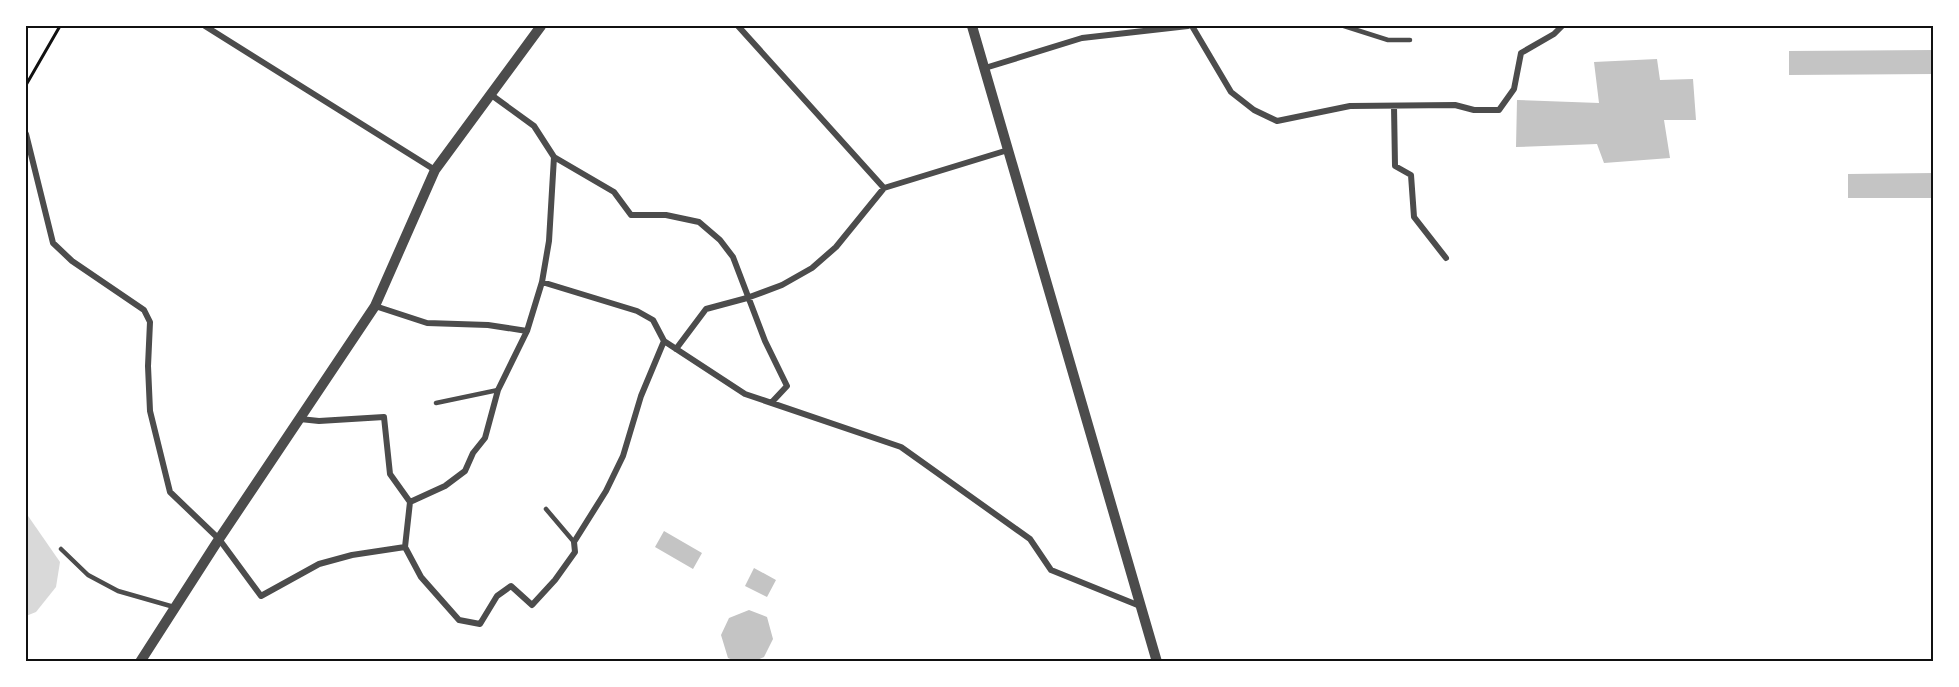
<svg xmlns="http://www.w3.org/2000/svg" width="1959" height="687" font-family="'Nunito Sans',sans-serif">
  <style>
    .water { fill: #d9d9d9 }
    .building { fill: #c4c4c4 }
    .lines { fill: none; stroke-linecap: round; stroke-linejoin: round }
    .path { stroke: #111; stroke-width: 3 }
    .service { stroke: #4c4c4c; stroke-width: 4.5 }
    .minor { stroke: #4c4c4c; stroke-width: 6 }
    .tertiary { stroke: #4c4c4c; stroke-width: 10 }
    .neatline { fill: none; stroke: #111; stroke-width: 2 }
  </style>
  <rect width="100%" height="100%" fill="#fff"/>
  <path class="water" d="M26,513L60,562L56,587L36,612L26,616Z"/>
  <path class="building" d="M1934,50V74L1789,75V51Z
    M1657,59L1660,80L1693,79L1696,120H1664L1670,158L1604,163L1597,144L1516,147L1517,100L1599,103L1594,62Z
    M1934,173V198H1848V174Z
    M664,531L702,553L693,569L655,547Z
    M754,568L776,580L767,597L745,586Z
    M749,610L767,617L773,639L764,657L753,662H738L728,658L721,635L729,618Z"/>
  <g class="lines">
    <path class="path" d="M26,85L60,26"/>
    <path class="service" d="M1344,26L1388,40H1410
      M436,403L498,390
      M546,509L574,542
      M61,549L88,575L118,591L174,607"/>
    <path class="minor" d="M205,26L435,170
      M738,26L884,188L1008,150
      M1192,26L1231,92L1254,110L1277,121L1350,106L1455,105L1474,110H1499L1514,89L1521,53L1554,34L1562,26
      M985,68L1082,38L1188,26
      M1394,106L1395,166L1411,175L1414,217L1446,258
      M26,134L53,243L72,261L144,310L150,322L148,366L150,411L170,492L219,539L261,596L319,564L352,555L405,547L421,577L459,620L480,624L497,596L511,586L532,605L555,580L575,552L574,542L606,491L623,456L641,396L664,341
      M554,157L614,192L631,215H666L699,222L720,240L733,257L765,341L787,386L772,402
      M542,282L637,311L653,320L664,341L745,394L901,447L1030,539L1051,570L1140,606
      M375,306L427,323L488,325L527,331L542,282L549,241L554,157L534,126L490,94
      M676,349L706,309L747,298L782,285L812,268L836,247L884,188
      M300,419L319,421L384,417L390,474L410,502L405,547
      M410,502L445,486L465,471L473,453L485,438L498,390L527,331"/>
    <path class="tertiary" d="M972,26L1157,662
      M140,662L219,539L375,306L435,170L541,26"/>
  </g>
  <rect width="1959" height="687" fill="none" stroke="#ffffff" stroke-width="54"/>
  <rect x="27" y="27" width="1905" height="633" class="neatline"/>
</svg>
